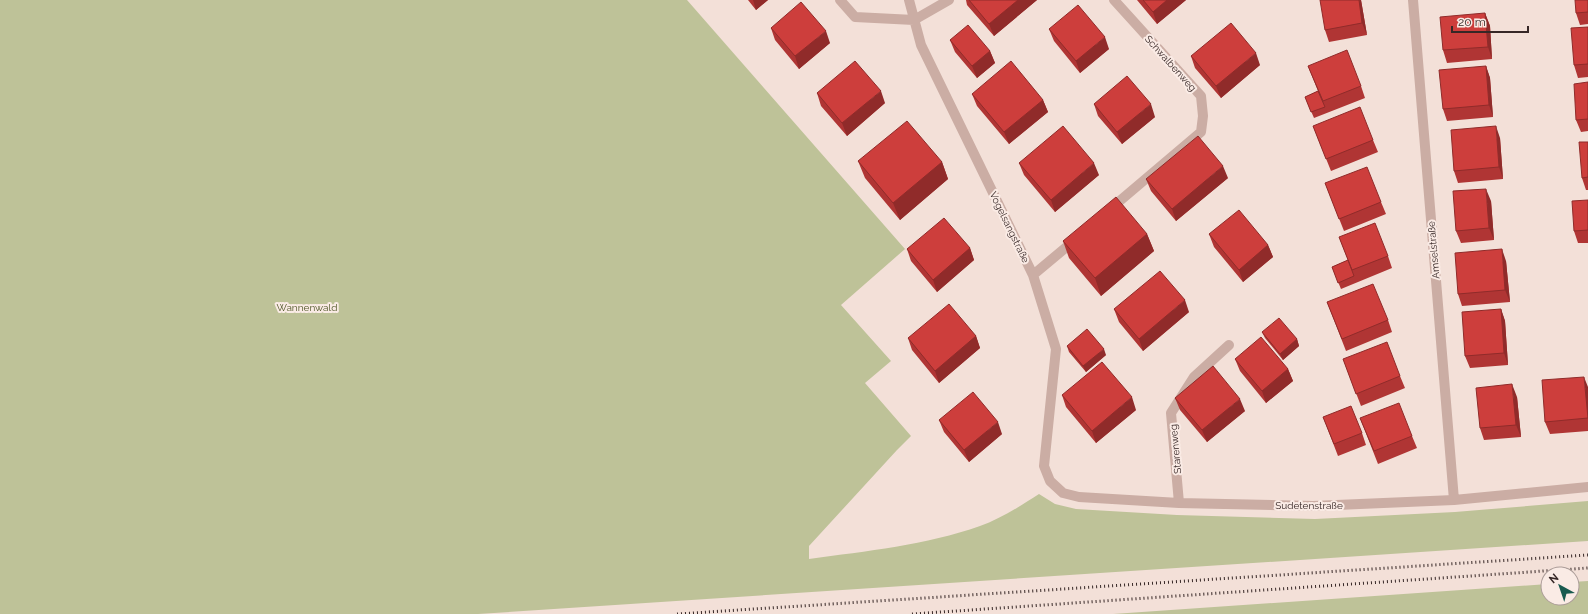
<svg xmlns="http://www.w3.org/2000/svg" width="1588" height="614" font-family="Raleway,sans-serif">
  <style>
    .green { fill: #bec298 }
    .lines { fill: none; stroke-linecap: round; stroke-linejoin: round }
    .minor { stroke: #cbada4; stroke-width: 10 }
    .rail { stroke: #362726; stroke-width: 3; stroke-dasharray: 1 3; stroke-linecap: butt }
    .wall { fill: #b03534 }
    .shaded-wall { fill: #902b2a }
    .building { fill: #cd3e3c; stroke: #902b2a }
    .labels { text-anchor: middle; stroke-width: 4; stroke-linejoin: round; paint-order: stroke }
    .street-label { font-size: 10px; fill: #362726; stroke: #faebe5 }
    .park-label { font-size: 10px; fill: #4f5628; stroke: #faebe5 }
  </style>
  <rect width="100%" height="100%" fill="#f3e0d8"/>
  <path class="green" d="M0,0H687L905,249L841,305L891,361L865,383L911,436L897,450L809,546V559C867,551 926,545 980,526C1000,519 1022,505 1039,494L1055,504L1076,509L1177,515L1315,519L1455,512L1588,501V541L478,614H0Z
    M1588,581V614H1113L1548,584V598H1572V582Z"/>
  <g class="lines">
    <path class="minor" d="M840,0L855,17L914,20L949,0
      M909,0L921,45L1033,275L1056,349L1044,466L1050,481L1063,493L1079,497L1179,503L1313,506L1454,500L1588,487
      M1413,0L1454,500
      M1109,210L1201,132L1203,116L1201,96L1114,0
      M1033,275L1076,239
      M1179,503L1171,413L1194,377L1229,345"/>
    <path class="rail" d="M677,614L1588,555
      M912,614L1588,568"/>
  </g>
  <path class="wall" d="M748,0H768L756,10Z
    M966,0H1037L994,36L967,5Z
    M1137,0H1186L1157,24Z
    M1361,0L1367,35L1329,42L1325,30Z
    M1588,0V24L1580,25L1576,13Z
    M1485,13L1490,26L1492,59L1447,63L1443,50Z
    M1588,27V77L1578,78L1574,65Z
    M771,28L830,43L799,69L775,40Z
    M1049,29L1109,49L1080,73L1054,41Z
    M950,40L990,51L995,63L977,78L955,52Z
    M1191,56L1260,65L1221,98L1195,68Z
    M1308,66L1361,86L1365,98L1314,118L1305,97L1318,91Z
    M1486,66L1490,78L1493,117L1447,121L1443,109Z
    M1588,82V131L1581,132L1576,120Z
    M817,93L885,103L847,136L821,106Z
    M972,94L1043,100L1048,112L1009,144L977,106Z
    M1094,104L1155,117L1122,144L1098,116Z
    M1313,126L1373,140L1378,152L1331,171Z
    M1500,138L1503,179L1458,183L1454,171Z
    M1588,142V190H1586L1582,178Z
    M858,161L942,162L948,179L900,220L865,178Z
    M1019,163L1099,175L1055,212L1024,175Z
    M1228,178L1176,221L1151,191L1146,179Z
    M1325,183L1381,202L1386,214L1344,231Z
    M1588,200V243H1578L1574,231Z
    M1491,201L1494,240L1461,243L1456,231Z
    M1147,234L1154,251L1101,296L1069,258L1063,241Z
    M1209,234L1268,245L1273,257L1243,282L1214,247Z
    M1339,237L1388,256L1392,268L1341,289L1332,267L1348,260Z
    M970,248L974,260L937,292L911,261L907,249Z
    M1506,261L1510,302L1462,306L1458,294Z
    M1327,302L1388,320L1392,332L1346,351Z
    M1114,309L1189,312L1143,351L1119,322Z
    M1501,309L1505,321L1508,365L1470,368L1465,356Z
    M1262,332L1297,339L1299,346L1283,360L1265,338Z
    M976,336L980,348L939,383L912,350L908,338Z
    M1067,346L1106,355L1086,372L1069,352Z
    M1235,359L1288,369L1293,381L1266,403L1240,371Z
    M1343,359L1400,376L1405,388L1361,406Z
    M1588,387V431L1550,434L1545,422Z
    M1062,395L1136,410L1096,443L1066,407Z
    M1517,397L1521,437L1484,440L1480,428Z
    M1175,398L1245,411L1207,442L1180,410Z
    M1323,417L1362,433L1366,445L1338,456Z
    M1360,418L1412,436L1417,448L1378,464Z
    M939,420L1002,434L969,462L944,432Z"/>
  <path class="shaded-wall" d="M753,0H768L756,10Z
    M1018,0H1037L994,36L989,24Z
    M1167,0H1186L1157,24L1153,12Z
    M1359,0H1361L1367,35L1362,23Z
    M1485,13L1490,26L1492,59L1488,47Z
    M826,31L830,43L799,69L795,56Z
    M1105,37L1109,49L1080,73L1076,61Z
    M990,51L995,63L977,78L972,66Z
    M1256,53L1260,65L1221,98L1216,86Z
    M1486,66L1490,78L1493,117L1489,105Z
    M881,91L885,103L847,136L842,123Z
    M1043,100L1048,112L1009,144L1004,132Z
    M1151,104L1155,117L1122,144L1117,132Z
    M1496,126L1500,138L1503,179L1499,167Z
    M942,162L948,179L900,220L893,203Z
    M1094,163L1099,175L1055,212L1051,200Z
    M1223,166L1228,178L1176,221L1172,209Z
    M1486,189L1491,201L1494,240L1489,228Z
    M1147,234L1154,251L1101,296L1095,278Z
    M1268,245L1273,257L1243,282L1239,270Z
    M970,248L974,260L937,292L933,280Z
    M1502,249L1506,261L1510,302L1505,290Z
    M1185,300L1189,312L1143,351L1139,339Z
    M1501,309L1505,321L1508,365L1504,353Z
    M976,336L980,348L939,383L935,371Z
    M1297,339L1299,346L1283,360L1280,354Z
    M1104,349L1106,355L1086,372L1083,366Z
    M1288,369L1293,381L1266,403L1262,391Z
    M1584,377L1588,387V419V418Z
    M1512,384L1517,397L1521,437L1516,425Z
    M1132,397L1136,410L1096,443L1092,431Z
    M1240,399L1245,411L1207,442L1202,430Z
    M998,422L1002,434L969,462L964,450Z"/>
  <path class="building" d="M969,0H1018L989,24Z
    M1143,0H1167L1153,12Z
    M1320,0H1359L1362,23L1325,30Z
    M1575,0H1588V12L1576,13Z
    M801,2L826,31L795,56L771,28Z
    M1078,5L1105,37L1076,61L1049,29Z
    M1485,13L1488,47L1443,50L1440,17Z
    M1231,23L1256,53L1216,86L1191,56Z
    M968,25L990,51L972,66L950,40Z
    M1588,27V64L1574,65L1571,28Z
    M1347,50L1361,86L1323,101L1308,66Z
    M855,61L881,91L842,123L817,93Z
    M1011,61L1043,100L1004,132L972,94Z
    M1486,66L1489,105L1443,109L1439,70Z
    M1127,76L1151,104L1117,132L1094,104Z
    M1588,82V119L1576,120L1574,84Z
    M1318,91L1325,107L1311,112L1305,97Z
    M1360,107L1373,140L1326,159L1313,126Z
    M907,121L942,162L893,203L858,161Z
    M1063,126L1094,163L1051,200L1019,163Z
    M1496,126L1499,167L1454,171L1451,130Z
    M1198,136L1223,166L1172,209L1146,179Z
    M1579,142H1588V177L1582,178Z
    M1367,167L1381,202L1339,219L1325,183Z
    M1486,189L1489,228L1456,231L1453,191Z
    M1116,197L1147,234L1095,278L1063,241Z
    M1588,200V230L1574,231L1572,201Z
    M1239,210L1268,245L1239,270L1209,234Z
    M944,218L970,248L933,280L907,249Z
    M1375,223L1388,256L1352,270L1339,237Z
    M1502,249L1505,290L1458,294L1455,253Z
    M1348,260L1354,276L1338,283L1332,267Z
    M1160,271L1185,300L1139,339L1114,309Z
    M1373,284L1388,320L1342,339L1327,302Z
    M949,304L976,336L935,371L908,338Z
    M1501,309L1504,353L1465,356L1462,312Z
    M1279,318L1297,339L1280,354L1262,332Z
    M1087,329L1104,349L1083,366L1067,346Z
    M1261,337L1288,369L1262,391L1235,359Z
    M1387,342L1400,376L1356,394L1343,359Z
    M1102,362L1132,397L1092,431L1062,395Z
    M1213,366L1240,399L1202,430L1175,398Z
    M1584,377L1588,418L1545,422L1542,380Z
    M1512,384L1516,425L1480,428L1476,388Z
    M973,392L998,422L964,450L939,420Z
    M1399,403L1412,436L1374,451L1360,418Z
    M1351,406L1362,433L1334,444L1323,417Z"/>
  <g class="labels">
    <g class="street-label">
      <text transform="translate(1171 63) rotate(48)" y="4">Schwalbenweg</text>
      <text transform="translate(1010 227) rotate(64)" y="4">Vogelsangstraße</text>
      <text transform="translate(1433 250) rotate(-95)" y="4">Amselstraße</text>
      <text transform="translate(1175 449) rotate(-95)" y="4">Starenweg</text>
      <text x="1309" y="509">Sudetenstraße</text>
    </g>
    <g class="park-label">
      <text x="307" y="311">Wannenwald</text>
    </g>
  </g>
  <g transform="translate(1560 586) rotate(320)"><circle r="19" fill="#faebe5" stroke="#ac9d99"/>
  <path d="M0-3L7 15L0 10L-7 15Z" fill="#195a4f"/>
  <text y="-6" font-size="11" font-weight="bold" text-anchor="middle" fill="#362726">N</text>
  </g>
  <path d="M1452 26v6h76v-6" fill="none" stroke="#362726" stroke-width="2"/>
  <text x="1458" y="26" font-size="12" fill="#362726" stroke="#faebe5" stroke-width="3" paint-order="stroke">20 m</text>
</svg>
